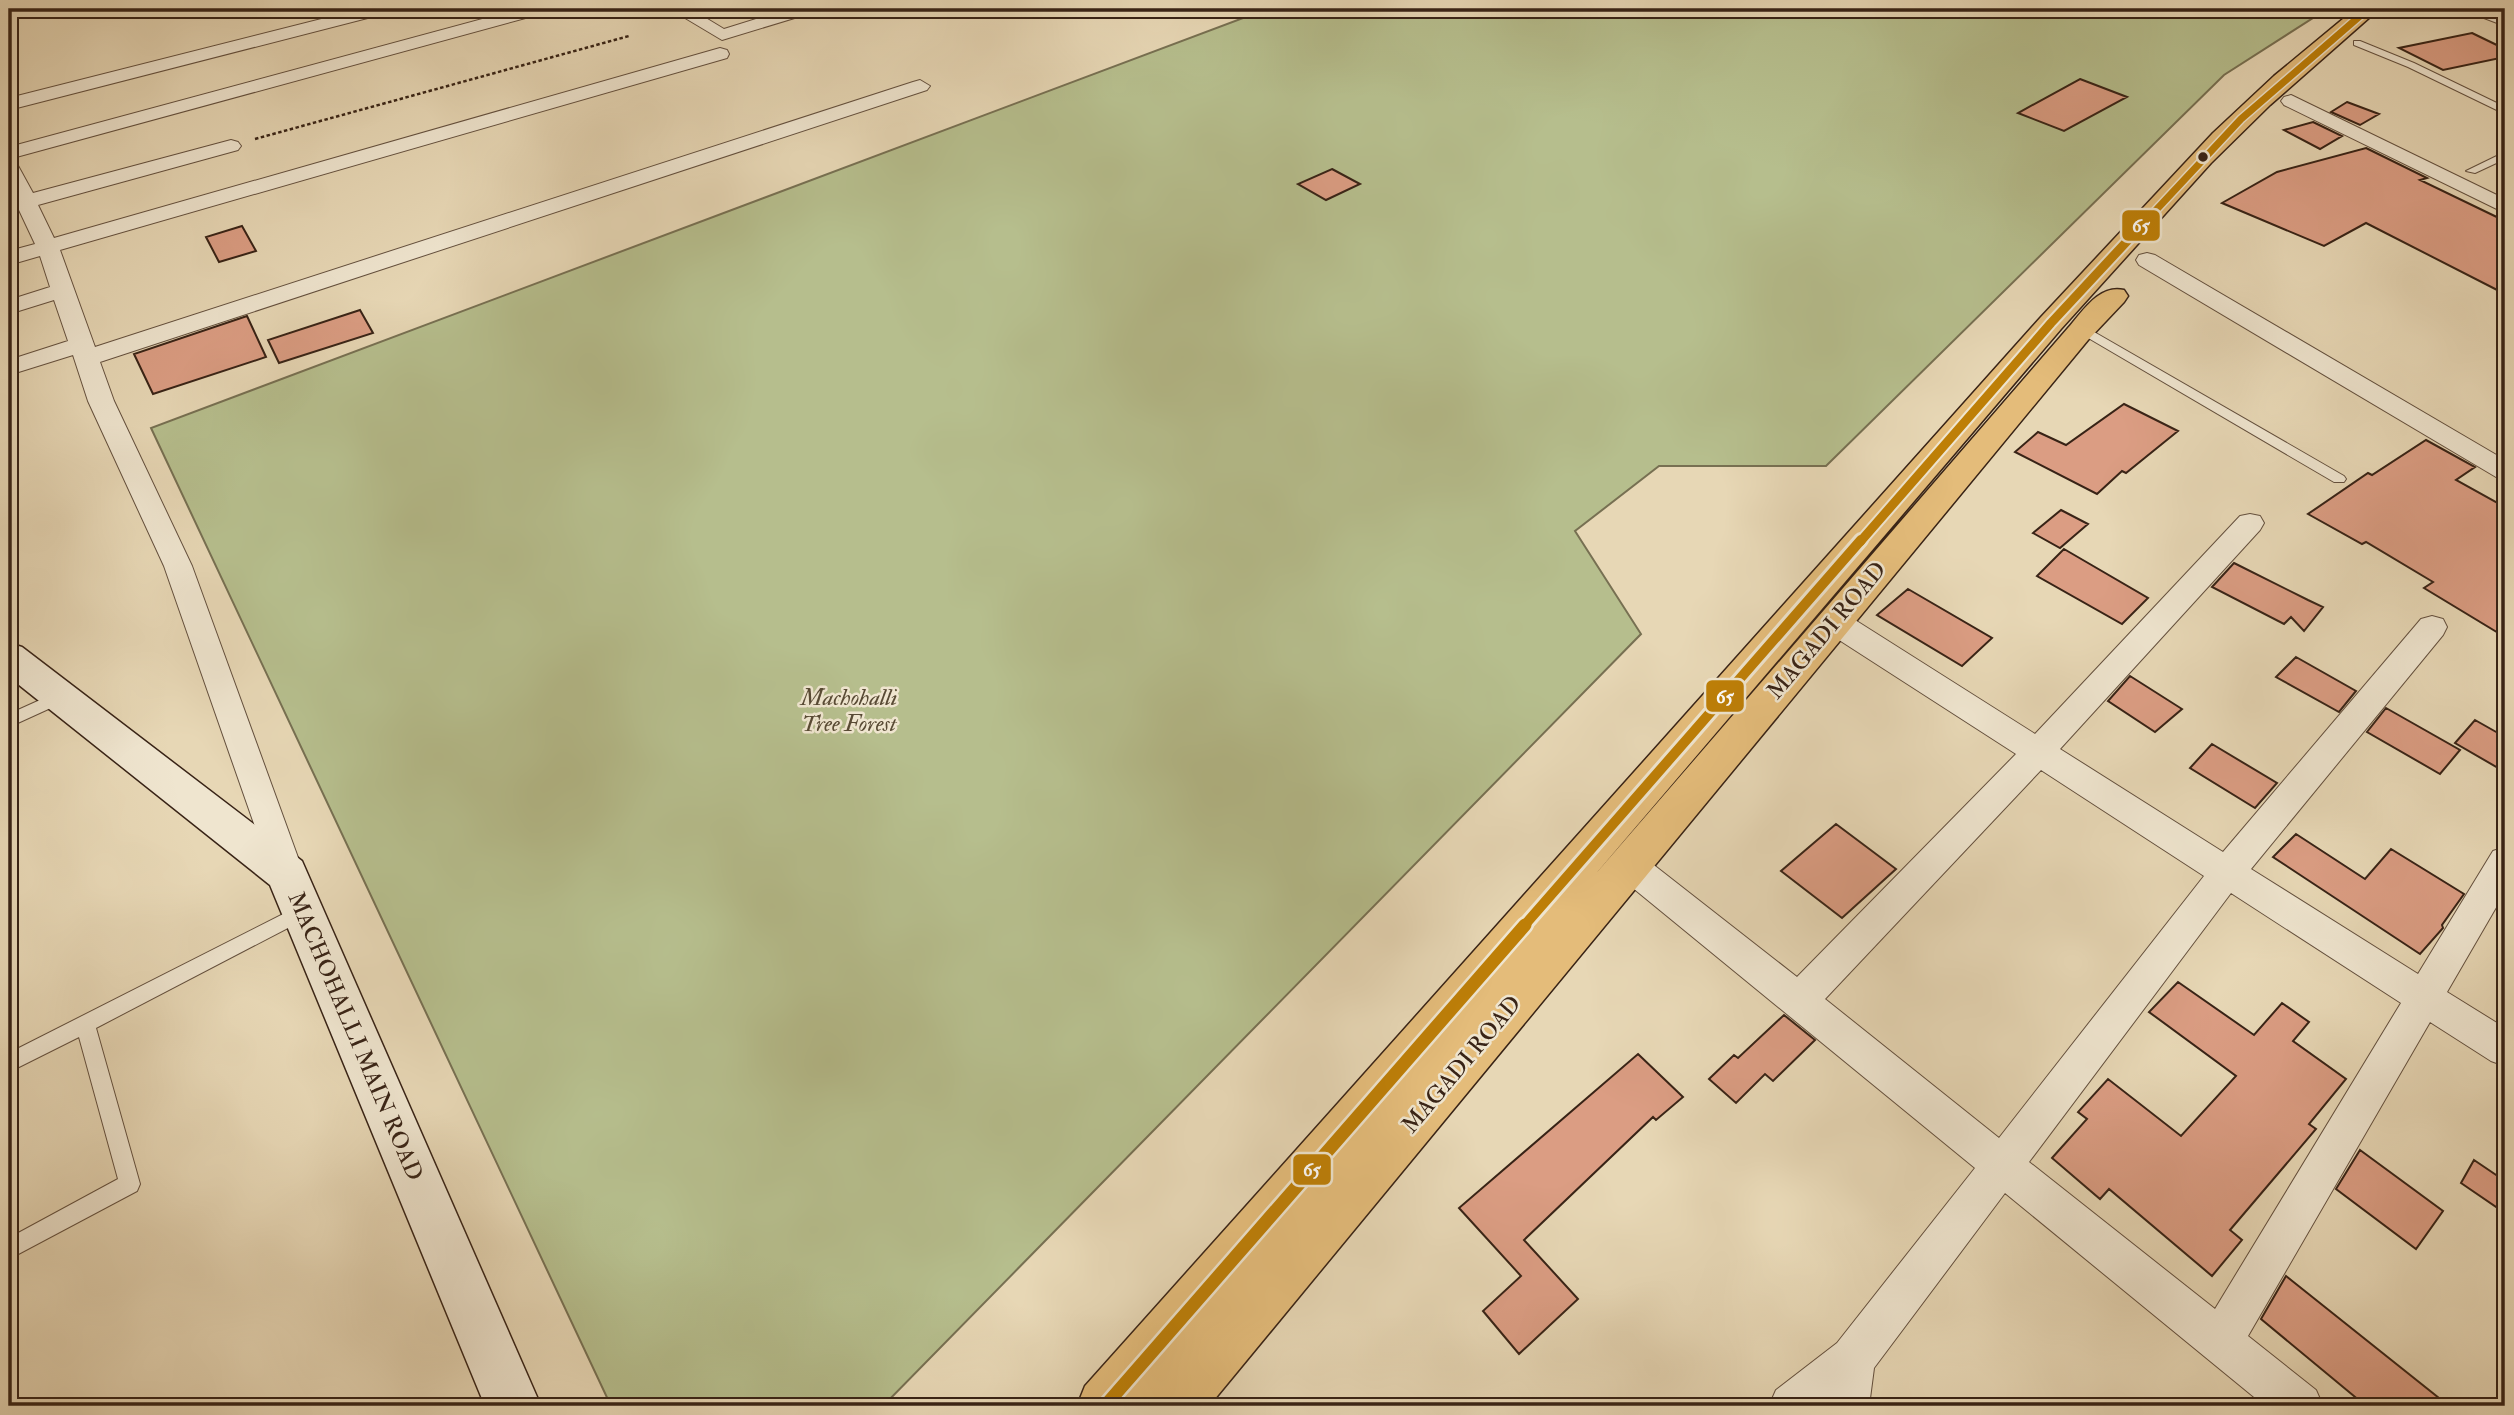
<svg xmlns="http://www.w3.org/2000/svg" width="2514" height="1415" font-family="'IM FELL Double Pica',serif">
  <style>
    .green { fill: #b6be8d; stroke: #777052; stroke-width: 2 }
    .building { fill: #db9d83; stroke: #382316; stroke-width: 2 }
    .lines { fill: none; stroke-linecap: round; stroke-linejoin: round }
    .lane-casing { stroke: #64503e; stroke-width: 2 }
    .street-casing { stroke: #64503e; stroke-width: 2 }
    .secondary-casing { stroke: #382316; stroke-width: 3 }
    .primary-casing { stroke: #382316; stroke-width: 3 }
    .path { stroke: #382316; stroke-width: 2.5; stroke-dasharray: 3.5 2.5; stroke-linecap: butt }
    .lane { fill: #efe5cf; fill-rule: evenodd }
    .street { fill: #efe5cf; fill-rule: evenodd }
    .secondary { fill: #efe5cf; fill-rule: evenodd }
    .primary { fill: #e4bc7a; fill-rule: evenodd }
    .bus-1-far3-casing { stroke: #efe5cf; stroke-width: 10 }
    .bus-1-far2-casing { stroke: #efe5cf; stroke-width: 13 }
    .bus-1-far1-casing { stroke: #efe5cf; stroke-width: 16 }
    .bus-1-casing { stroke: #efe5cf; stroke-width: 18 }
    .bus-1-far3 { stroke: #be7f07; stroke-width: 7 }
    .bus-1-far2 { stroke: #be7f07; stroke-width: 9 }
    .bus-1-far1 { stroke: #be7f07; stroke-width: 10 }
    .bus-1 { stroke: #be7f07; stroke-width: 13 }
    .bus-dot { fill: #382316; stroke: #efe5cf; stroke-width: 2.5 }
    .labels { text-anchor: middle; stroke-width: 5; stroke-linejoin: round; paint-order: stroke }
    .street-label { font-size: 23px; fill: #382316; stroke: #efe5cf }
    .park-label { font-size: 23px; font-style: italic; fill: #584a34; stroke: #efe5cf }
    .line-badge { stroke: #efe5cf; stroke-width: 2.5 }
    .badge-label { font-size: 19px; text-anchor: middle; font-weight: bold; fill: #fff }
  </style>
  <rect width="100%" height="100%" fill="#e7d7b5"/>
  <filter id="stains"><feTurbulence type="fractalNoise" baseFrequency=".00286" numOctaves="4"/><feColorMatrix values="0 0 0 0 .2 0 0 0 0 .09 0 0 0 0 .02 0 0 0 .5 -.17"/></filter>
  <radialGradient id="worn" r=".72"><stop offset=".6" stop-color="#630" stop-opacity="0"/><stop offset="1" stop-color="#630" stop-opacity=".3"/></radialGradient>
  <path class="green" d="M1267,9H2327L2224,75L1826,466H1659L1575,531L1641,634L883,1406H611L151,428Z"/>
  <path class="building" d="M2472,33L2505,49V57L2443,70L2399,48Z
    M2080,79L2127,97L2064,131L2018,113Z
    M2347,102L2379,114L2360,125L2331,112Z
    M2313,122L2342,136L2320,149L2284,130Z
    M2366,148L2427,178L2420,180L2505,221V294L2366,223L2324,246L2222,203L2277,172Z
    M1332,169L1360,184L1326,200L1298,184Z
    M242,226L256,251L219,262L206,237Z
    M360,310L373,333L279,363L268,340Z
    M247,316L266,357L153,394L134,354Z
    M2124,404L2178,431L2126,473L2122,471L2097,494L2015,452L2038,432L2066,445Z
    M2426,440L2475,467L2456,480L2505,507V637L2424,588L2433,582L2366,542L2362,544L2308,514L2368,473L2372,475Z
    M2061,510L2088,524L2060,548L2033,533Z
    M2064,549L2148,598L2122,624L2037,576Z
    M2234,563L2308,600L2323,607L2304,631L2291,617L2284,624L2212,587Z
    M1908,589L1992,638L1962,666L1877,615Z
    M2296,657L2356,691L2339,712L2276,677Z
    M2130,676L2182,709L2155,732L2108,701Z
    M2386,708L2460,750L2440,774L2367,732Z
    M2475,720L2505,737V772L2455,743Z
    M2212,744L2277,783L2255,808L2190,768Z
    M1836,824L1896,869L1842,918L1781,871Z
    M2296,834L2365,879L2391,849L2464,894L2442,925L2443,928L2420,954L2273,857Z
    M2178,982L2254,1035L2282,1003L2309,1022L2293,1041L2346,1079L2309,1124L2316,1129L2230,1230L2242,1240L2212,1276L2109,1189L2100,1199L2052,1158L2087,1119L2078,1112L2108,1079L2181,1136L2236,1076L2149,1012Z
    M1784,1015L1815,1040L1773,1081L1765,1074L1736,1103L1709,1079L1734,1055L1738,1058Z
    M1638,1054L1683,1097L1656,1120L1653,1117L1524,1240L1578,1299L1519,1354L1483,1311L1521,1276L1459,1208Z
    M2360,1150L2443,1211L2416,1249L2336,1189Z
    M2474,1160L2505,1181V1213L2461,1183Z
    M2286,1276L2449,1406H2366L2261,1319Z"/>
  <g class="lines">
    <g class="lane-casing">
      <path id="lane" d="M2354,41H2360L2414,63L2505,107V114L2408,67L2354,45Z
        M2505,152V159L2475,173L2466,171Z
        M2082,325L2344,476L2346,479L2344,482H2334L2078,332L2076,329Z
        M60,691L66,693L68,697L66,701L9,727V714Z
        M303,904L309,907L312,912L309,917L96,1028L140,1184L137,1191L9,1259V1238L118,1179L79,1037L9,1072V1053Z"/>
    </g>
    <g class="street-casing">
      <path id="street" d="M361,9H390L387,13L9,110V98Z
        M519,9H547L544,13L9,159V147Z
        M670,9H691L724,29L788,9H814L811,13L722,40Z
        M2468,9H2491L2505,15V26L2471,13Z
        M720,48L727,50L729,54L727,58L60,250L95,347L913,82L920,80L930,86L927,90L100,362L114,401L192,566L304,874L299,884L287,889L275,884L164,566L88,401L73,355L9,375V360L68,341L54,300L9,314V300L50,287L40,256L9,265V251L35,244L19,210L9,212V199L14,198L9,188V160L16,162L33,193L231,140L238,142L241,146L238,150L38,205L54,238Z
        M2291,95L2505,199V213L2284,105L2281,101L2284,97Z
        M2147,253L2155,255L2505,460V480L2496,477L2139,265L2136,260L2139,255Z
        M2250,514L2260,516L2264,523L2260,530L2060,749L2223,852L2421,619L2432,616L2443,619L2447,627L2443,635L2251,869L2418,974L2493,851L2505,847V892L2447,992L2505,1028V1066L2491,1061L2430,1022L2248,1336L2316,1390L2323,1406H2265L2005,1193L1874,1368L1869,1406H1769L1776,1390L1837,1343L1975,1168L1617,875L1612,865L1617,855L1629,851L1641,855L1797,977L2016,754L1822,629L1818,621L1822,613L1833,610L1844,613L2035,734L2240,516ZM2041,770L2204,876L1999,1138L1825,999ZM2231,893L2401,1003L2215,1309L2029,1162Z"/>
    </g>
    <g class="secondary-casing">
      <path id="secondary" d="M9,643L22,647L302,861L541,1406H485L270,885L9,677Z"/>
    </g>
    <g class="primary-casing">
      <path id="primary" d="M2355,9H2379L2270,105L2211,163L2061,329L1593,877L2068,328C2083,311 2099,284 2124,290L2128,296L2124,302L2088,340L1209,1406H1145L1149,1397L1141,1406H1077L1085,1386L2041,317L2213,133L2274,76Z"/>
    </g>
    <path class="path" d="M255,139L629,36"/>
    <use href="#lane" class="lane"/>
    <use href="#street" class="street"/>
    <use href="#secondary" class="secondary"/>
    <use href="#primary" class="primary"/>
    <g class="bus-1-far3-casing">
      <path id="bus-1-far3" d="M2129,239L2241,119L2368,9"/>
    </g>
    <g class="bus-1-far2-casing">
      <path id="bus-1-far2" d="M1860,542L2051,323L2130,238"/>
    </g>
    <g class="bus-1-far1-casing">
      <path id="bus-1-far1" d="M1523,927L1861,540"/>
    </g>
    <g class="bus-1-casing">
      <path id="bus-1" d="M1105,1406L1525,925"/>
    </g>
    <use href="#bus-1-far3" class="bus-1-far3"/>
    <use href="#bus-1-far2" class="bus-1-far2"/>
    <use href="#bus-1-far1" class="bus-1-far1"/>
    <use href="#bus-1" class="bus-1"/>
  </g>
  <circle class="bus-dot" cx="2203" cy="157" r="6"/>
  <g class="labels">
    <g class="street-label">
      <text transform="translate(1826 630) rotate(-50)" y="8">MAGADI ROAD</text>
      <text transform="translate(356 1036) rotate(67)" y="8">MACHOHALLI MAIN ROAD</text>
      <text transform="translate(1461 1064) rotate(-50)" y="8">MAGADI ROAD</text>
    </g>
    <g class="park-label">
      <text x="849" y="705">Machohalli<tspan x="849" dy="26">Tree Forest</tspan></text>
    </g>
  </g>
  <g class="line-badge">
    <rect x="2121" y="209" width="40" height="33" rx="7" fill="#be7f07"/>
    <rect x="1705" y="679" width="40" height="34" rx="7" fill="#be7f07"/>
    <rect x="1292" y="1153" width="40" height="33" rx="7" fill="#be7f07"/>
  </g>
  <g class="badge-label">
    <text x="2141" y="232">65</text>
    <text x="1725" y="703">65</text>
    <text x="1312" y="1176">65</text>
  </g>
  <rect width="2514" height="1415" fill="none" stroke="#e7d7b5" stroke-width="35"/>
  <rect x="10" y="10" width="2493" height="1394" fill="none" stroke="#382316" stroke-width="3.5"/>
  <rect x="18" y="18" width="2479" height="1380" fill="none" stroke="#382316" stroke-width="2"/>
  <rect width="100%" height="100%" filter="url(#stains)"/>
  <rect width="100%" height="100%" fill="url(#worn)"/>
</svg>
